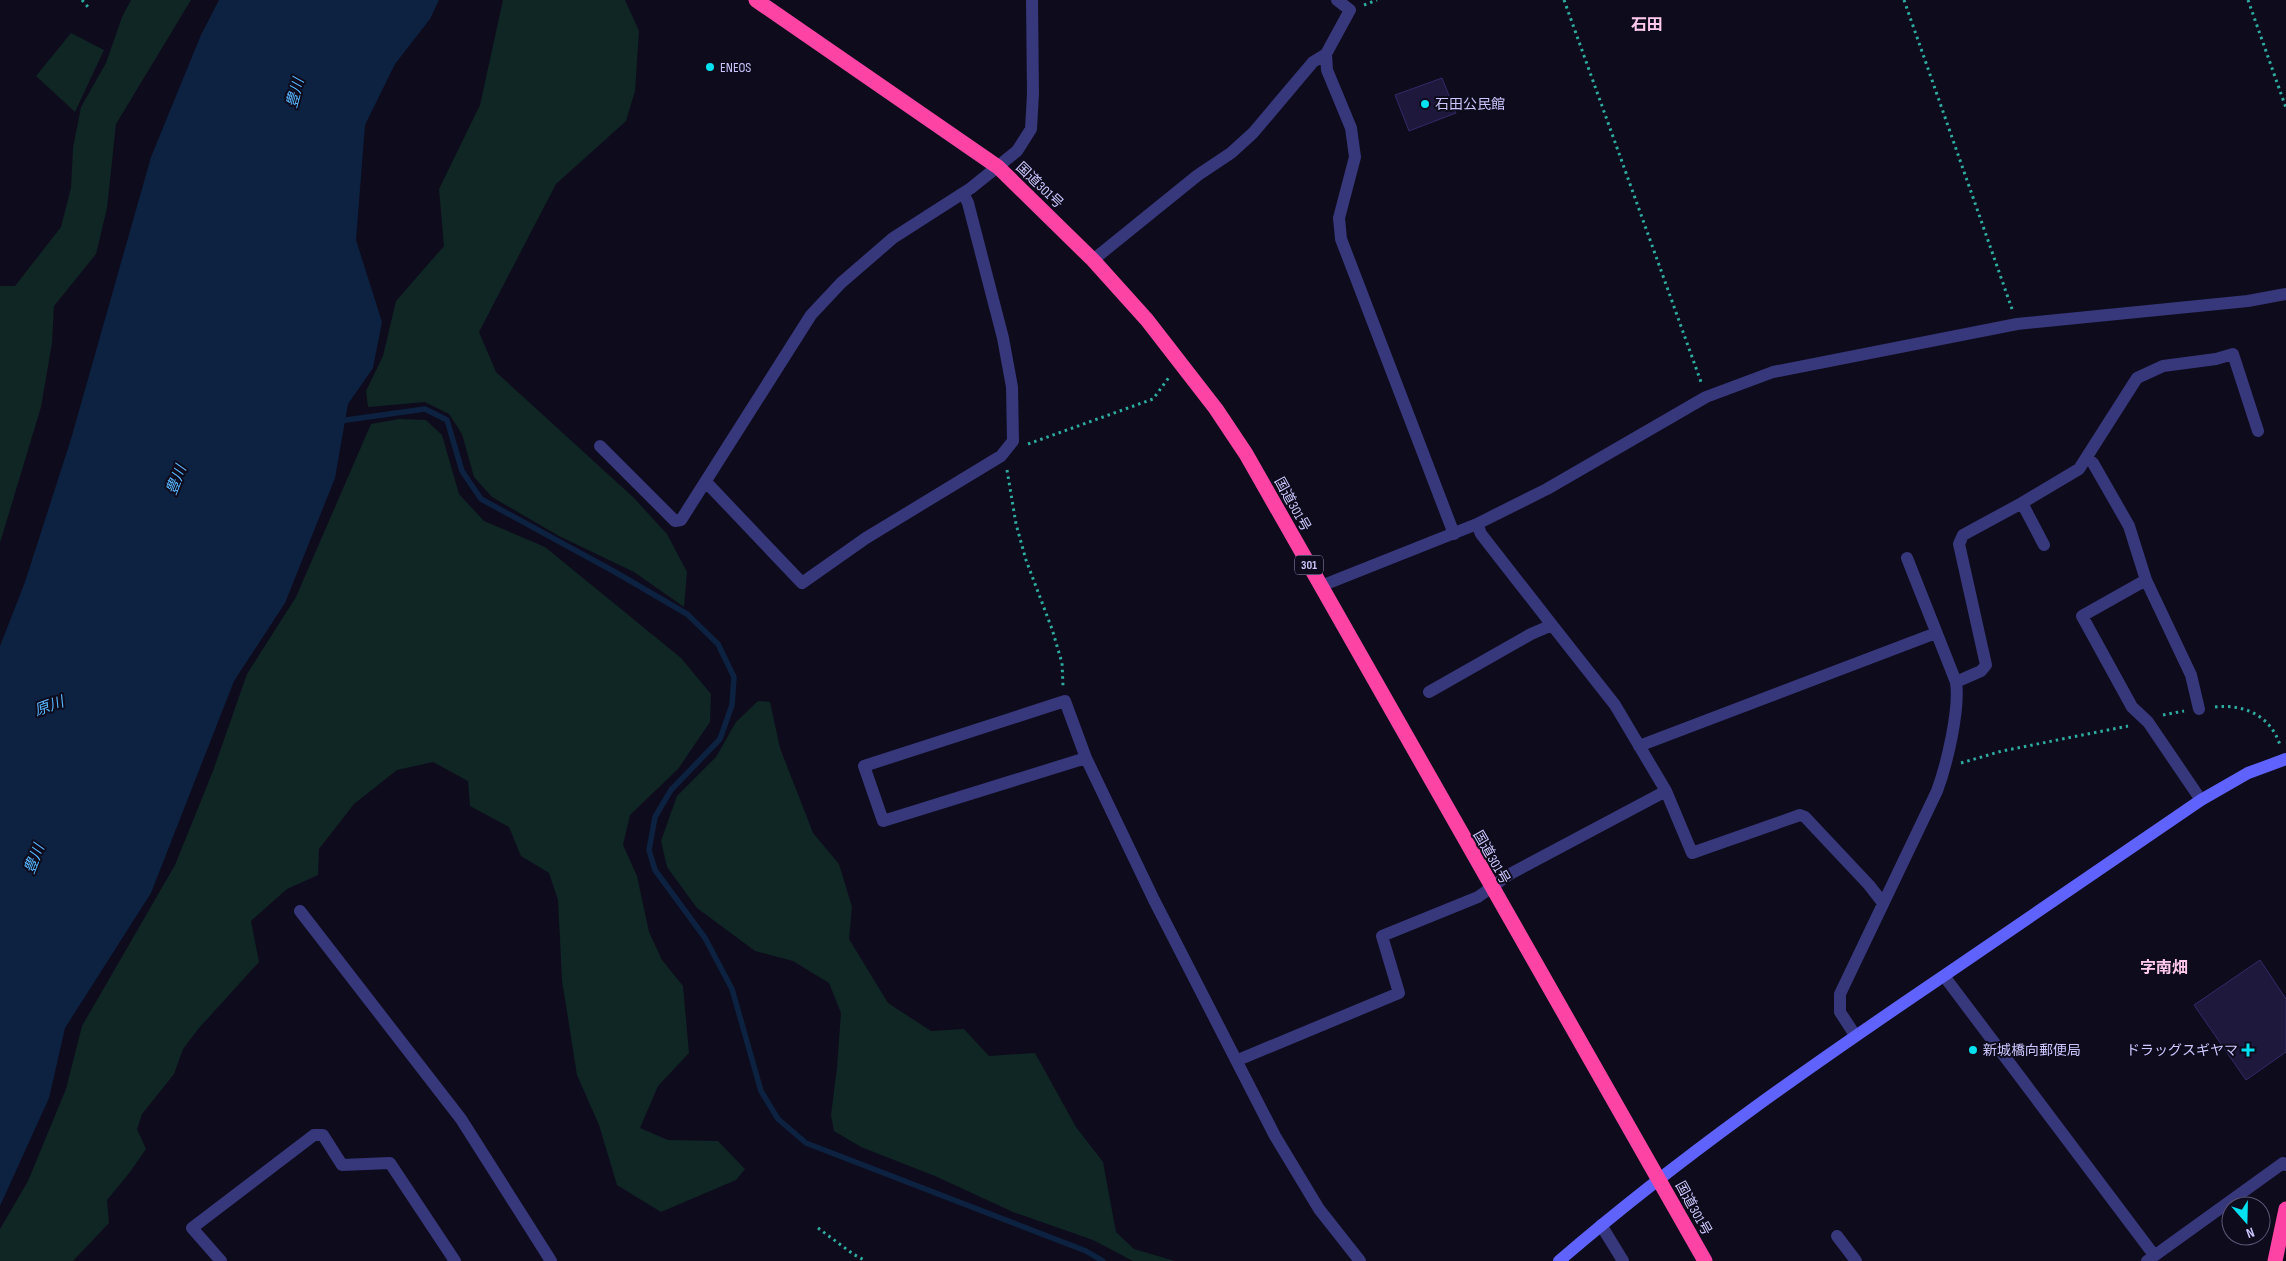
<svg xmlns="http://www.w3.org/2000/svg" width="2286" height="1261" font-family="'Sofia Sans Condensed','Noto Sans JP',sans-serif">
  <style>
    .green { fill: #0f2624 }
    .water { fill: #0c2240 }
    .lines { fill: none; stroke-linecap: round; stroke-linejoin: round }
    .stream { stroke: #0c2240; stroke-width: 5.5 }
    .building { fill: #1e183d; stroke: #342a68 }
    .path { stroke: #2eac9f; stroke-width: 3; stroke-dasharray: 2.5 4; stroke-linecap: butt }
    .street { stroke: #37377b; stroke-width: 12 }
    .secondary { stroke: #5f62fd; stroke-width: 12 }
    .highway { stroke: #fd44a4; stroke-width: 15 }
    .poi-dot { fill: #03e0ef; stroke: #0e0b1c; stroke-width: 2 }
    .labels { text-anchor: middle; stroke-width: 4; stroke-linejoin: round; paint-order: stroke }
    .shield { fill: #0e0b1c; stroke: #928fba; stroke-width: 1 }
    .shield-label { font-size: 12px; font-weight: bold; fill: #cbc7fe }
    .poi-label { font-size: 14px; fill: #cbc7fe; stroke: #0e0b1c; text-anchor: start }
    .street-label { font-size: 14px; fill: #cbc7fe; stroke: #0e0b1c }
    .water-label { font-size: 15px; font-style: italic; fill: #57b6fd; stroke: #0e0b1c }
    .quarter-label { font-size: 16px; font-weight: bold; fill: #fec9ed; stroke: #0e0b1c }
  </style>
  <rect width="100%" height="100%" fill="#0e0b1c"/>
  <path class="green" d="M131,0H191L116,124L107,208L96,254L54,306L52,343L41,407L0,543V286H15L61,227L71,188L73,148L81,107L106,63L122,17Z
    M503,0H625L639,31L635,91L626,121L556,184L479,332L496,372L633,497L667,534L687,572L684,607L634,572L559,536L492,497L474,477L462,434L449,414L425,402L368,407L366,391L383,356L396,301L444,246L439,189L480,105Z
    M71,33L104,50L75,112L36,76Z
    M399,419L426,420L442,435L459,494L484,521L545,547L681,658L711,694L710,722L678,769L630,815L623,845L637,876L649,932L662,960L683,986L689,1053L658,1086L640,1128L668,1140L718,1141L745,1169L736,1180L661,1212L617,1185L599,1125L577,1075L562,980L558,900L549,873L521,856L509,827L470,806L468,781L433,762L397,770L354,804L319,849L318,875L287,889L251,921L259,962L199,1028L183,1049L174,1074L142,1114L137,1129L146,1149L130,1172L107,1200L109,1223L73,1261H0V1229L28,1181L66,1089L82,1026L175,865L213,771L247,674L296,597L371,424Z
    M758,701L770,702L780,748L813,833L839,864L852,907L849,939L888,1003L931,1031L964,1029L989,1056L1035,1053L1076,1127L1103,1162L1116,1232L1134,1249L1175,1261H1133L1093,1240L1013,1212L935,1176L861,1147L834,1131L831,1115L837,1068L841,1013L829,983L793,961L755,951L697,908L667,867L661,841L677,796L716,757L736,722Z"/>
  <path class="water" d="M219,0H439L430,19L395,64L365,125L356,240L382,322L373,368L348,404L335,478L285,603L234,681L151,893L65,1028L49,1098L0,1206V646L25,582L71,439L151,157L201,35Z"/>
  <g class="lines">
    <path class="stream" d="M339,421L425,409L447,420L462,471L481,499L615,572L687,614L718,644L734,677L732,705L720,739L671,790L655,817L649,850L655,870L705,938L732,989L761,1091L778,1119L806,1143L1086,1251L1103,1261"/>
  </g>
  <path class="building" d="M1442,78L1456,113L1409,131L1395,95Z
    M2260,960L2286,999V1052L2246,1080L2194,1005Z"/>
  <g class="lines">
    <path class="path" d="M82,0L88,7
      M1564,0L1701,382
      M1904,0L2012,309
      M2248,0L2286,108
      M1364,5L1377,0
      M1028,444L1153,399L1170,376
      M1007,470L1016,524L1026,560L1052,629L1062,663L1063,686
      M2215,707C2244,704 2270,715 2280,745
      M2163,715L2184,711
      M1961,763L2002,751L2128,726
      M818,1228L853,1254L866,1261"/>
    <path class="street" d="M1326,54L1327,70L1351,128L1355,157L1339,218L1341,239L1454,534
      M1093,260L1198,175L1231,153L1253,133L1313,62L1326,54L1350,10L1337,0
      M600,446L675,521L681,520L811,315L841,283L893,238L971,188L1017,151L1031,129L1033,94L1032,0
      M2087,458L2093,463L2129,526L2146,580L2191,675L2199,709
      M706,482L802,583L866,538L1001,456L1013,441L1012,387L1003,338L968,203L963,193
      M2044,545L2022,503L2079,469L2137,378L2163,366L2216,359L2233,354L2258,431
      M2146,580L2082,616L2132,707L2148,722L2201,800
      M1321,586L1477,524L1547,489L1706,397L1773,372L2017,324L2248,301L2286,294
      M1552,625L1615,705L1666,791L1692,853L1800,815L1805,817L1869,885L1883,903
      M1956,682L1981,671L1986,665L1959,544L1963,535L2022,503
      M1429,692L1531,634L1552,625L1481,534L1477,524
      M1639,746L1936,633
      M1086,758L883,821L864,766L1065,701L1086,758L1154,900L1275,1136L1319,1209L1360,1261
      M300,911L461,1119L551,1261
      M1944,976L2154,1255
      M1855,1035L1840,1012V994L1937,791C1947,764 1960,709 1956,682L1907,558
      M1238,1060L1399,993L1382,936L1478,897L1510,874L1666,791
      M1601,1225L1623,1261
      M1837,1236L1856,1261
      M221,1261L192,1228L314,1135H323L342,1165L390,1163L455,1261
      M2147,1261L2283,1163L2286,1165"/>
    <path class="secondary" d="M1559,1261C1681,1156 1812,1065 1945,975C2030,917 2115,858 2201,800L2248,773L2286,759"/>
    <path class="highway" d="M756,0L998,167L1093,260L1147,320L1216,409L1246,454L1705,1261
      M2275,1261L2286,1209"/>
  </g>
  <g class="poi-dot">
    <circle cx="710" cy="67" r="5"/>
    <circle cx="1425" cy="104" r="5"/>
    <circle cx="1973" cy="1050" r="5"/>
    <path d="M2245.5 1042.5h5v5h5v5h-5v5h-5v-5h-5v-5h5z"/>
  </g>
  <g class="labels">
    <rect class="shield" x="1295" y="555.5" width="28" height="19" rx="4"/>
    <g class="shield-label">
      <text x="1309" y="569">301</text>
    </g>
    <g class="poi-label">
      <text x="720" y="72">ENEOS</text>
      <text x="1435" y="109">石田公民館</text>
      <text x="1983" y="1055">新城橋向郵便局</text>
      <text x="2238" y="1055" text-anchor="end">ドラッグスギヤマ</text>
    </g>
    <g class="street-label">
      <text transform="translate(1040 185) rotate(44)" y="5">国道301号</text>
      <text transform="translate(1293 504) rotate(61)" y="5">国道301号</text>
      <text transform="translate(1492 857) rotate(60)" y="5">国道301号</text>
      <text transform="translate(1694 1208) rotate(61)" y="5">国道301号</text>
    </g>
    <g class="water-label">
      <text transform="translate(295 93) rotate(-75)" y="5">豊川</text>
      <text transform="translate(176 480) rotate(-69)" y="5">豊川</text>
      <text transform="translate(49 706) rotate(-20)" y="5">原川</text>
      <text transform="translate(34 859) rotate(-69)" y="5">豊川</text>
    </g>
    <g class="quarter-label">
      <text x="1647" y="30">石田</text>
      <text x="2164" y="973">字南畑</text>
    </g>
  </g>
  <g transform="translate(2246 1221) rotate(160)"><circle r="24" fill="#0e0b1c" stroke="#5a5676"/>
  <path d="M0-4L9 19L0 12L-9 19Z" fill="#03e0ef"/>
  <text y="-8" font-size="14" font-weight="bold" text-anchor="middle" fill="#cbc7fe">N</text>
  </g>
</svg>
